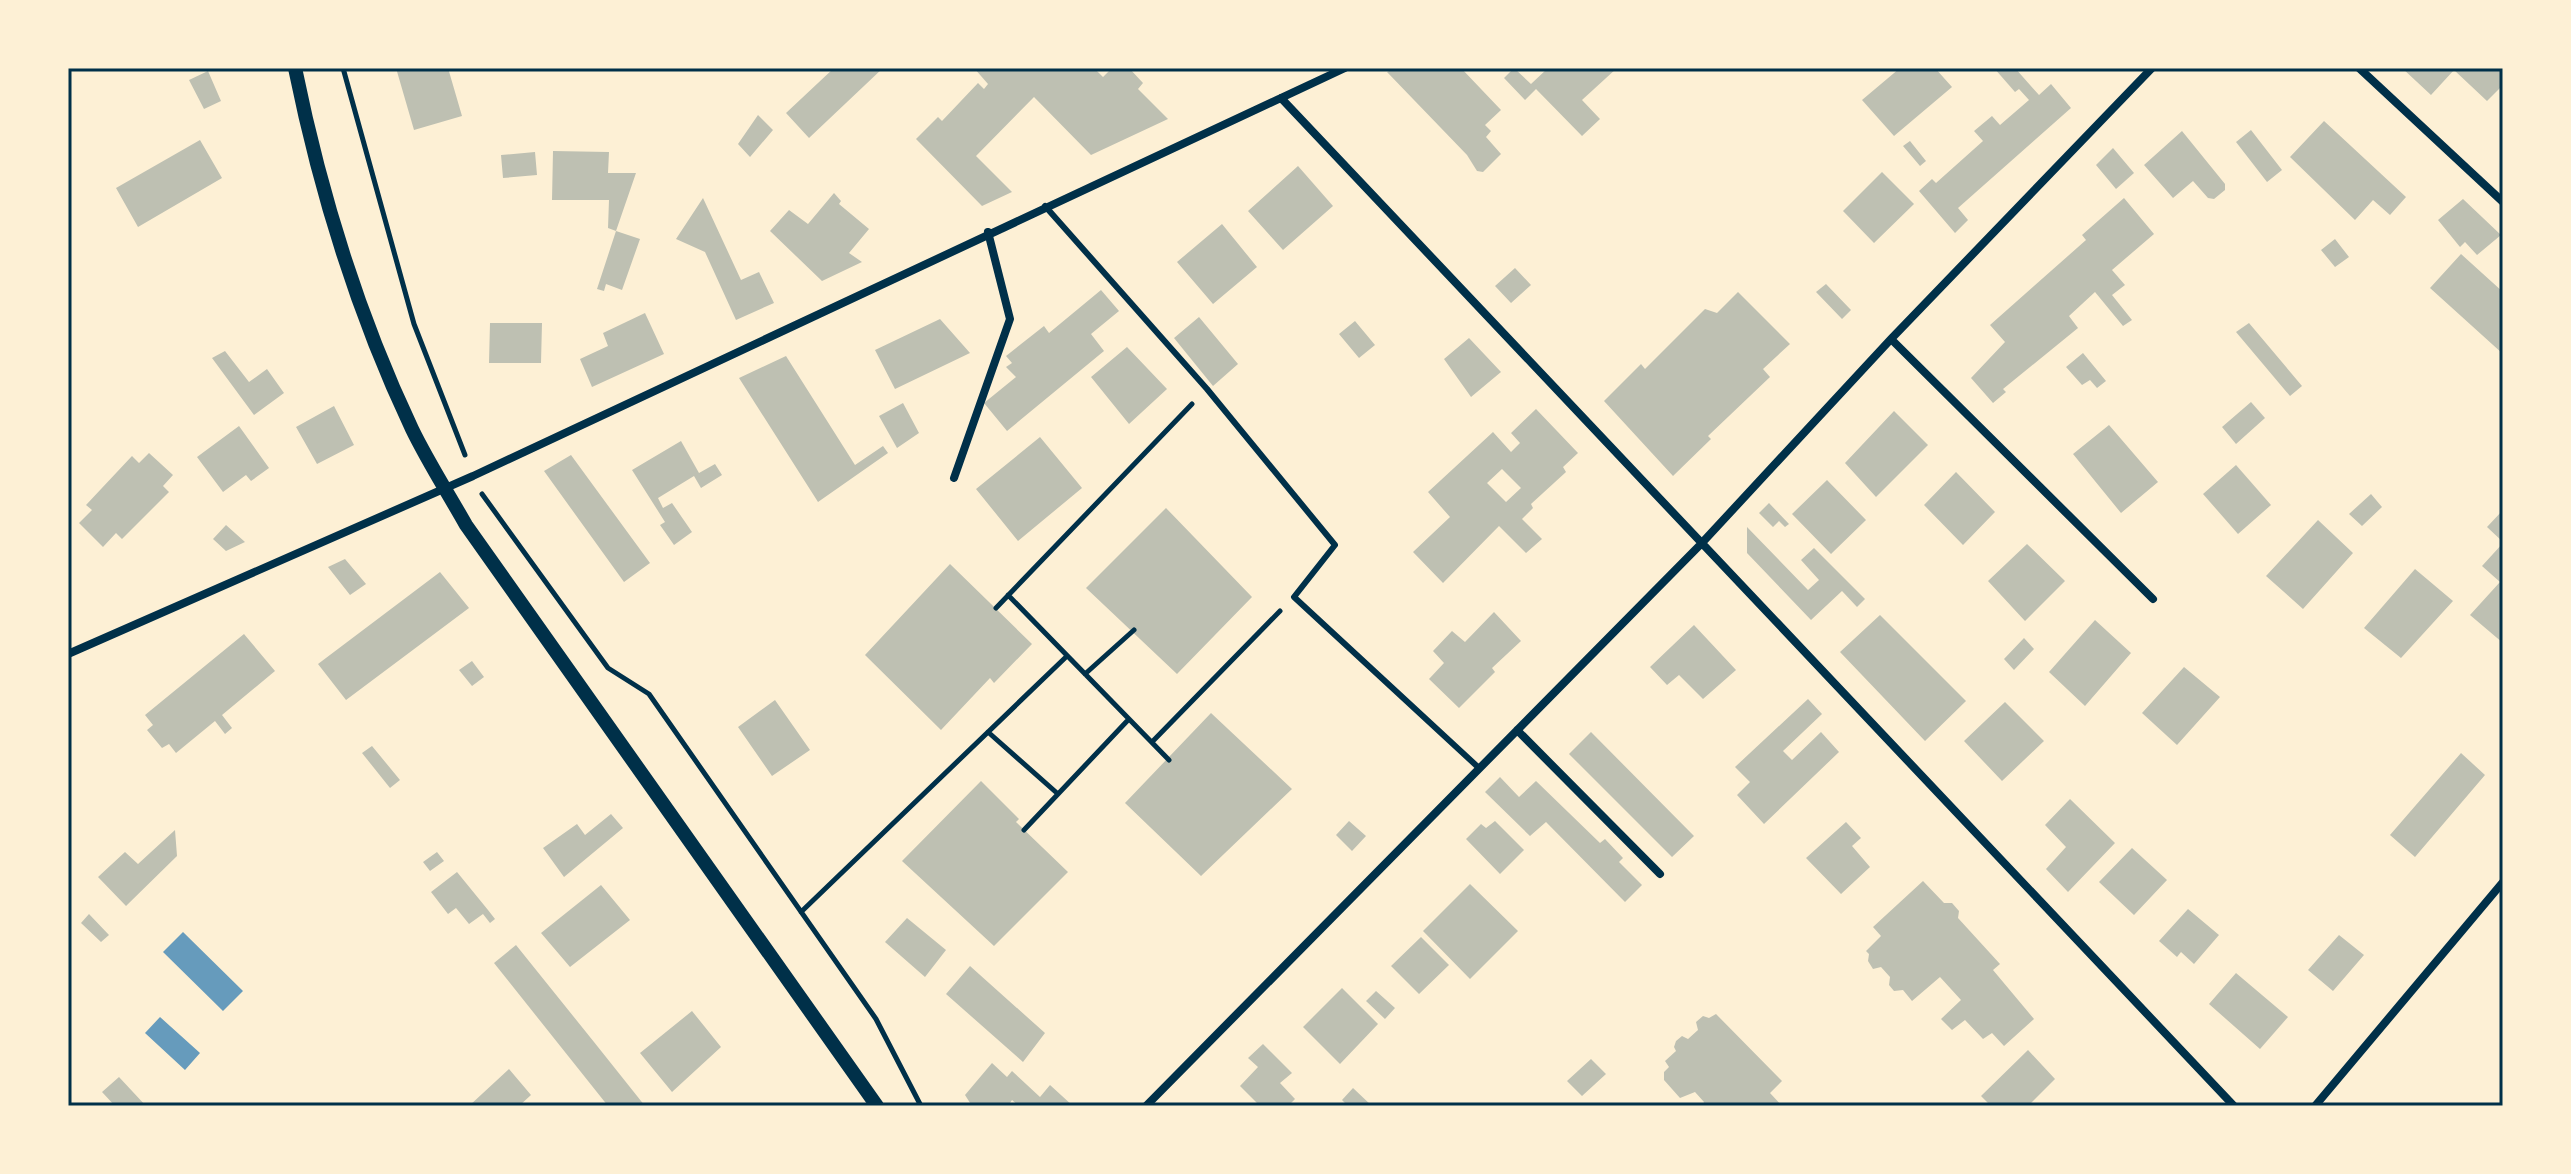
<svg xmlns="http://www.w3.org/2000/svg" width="2571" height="1174" font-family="'Exo 2',sans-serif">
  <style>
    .water { fill: #669bbc }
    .building { fill: #bec0b2; fill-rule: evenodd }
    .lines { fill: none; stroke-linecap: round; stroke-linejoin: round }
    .path { stroke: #003049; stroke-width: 5 }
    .service { stroke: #003049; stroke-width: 6 }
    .minor { stroke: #003049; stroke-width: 8 }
    .tertiary { stroke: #003049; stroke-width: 14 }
    .neatline { fill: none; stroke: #003049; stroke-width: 3 }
  </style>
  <rect width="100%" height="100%" fill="#fdf0d5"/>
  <path class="water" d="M183,932L243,991L223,1011L163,952Z
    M160,1017L200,1053L185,1070L145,1033Z"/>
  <path class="building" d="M396,68H448L462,116L414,130Z
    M834,68H883L809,138L786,113Z
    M974,68H1094L1103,77L1112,68H1129L1143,83L1138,89L1168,119L1091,155L1034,97L976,156L1012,192L982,206L916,139L938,117L942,121L978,83L984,89L988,84Z
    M1396,68H1461L1501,110L1485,125L1491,131L1486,137L1501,154L1483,172L1477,171L1467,155L1387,72Z
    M1514,68L1531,84L1548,68H1617L1582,100L1600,119L1582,136L1536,89L1525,100L1504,78Z
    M1900,68H1935L1952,87L1894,136L1862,100Z
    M1994,68H2015L2039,95L2051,84L2071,108L1958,208L1968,220L1955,233L1919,191L1932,179L1936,183L1983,141L1974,131L1992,116L2000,125L2029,100L2019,89L2015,92Z
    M2402,68H2500L2503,85L2487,101L2454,70L2431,95Z
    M208,71L221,101L204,109L189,80Z
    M758,115L773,130L750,157L738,144Z
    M2324,121L2406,197L2390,215L2373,200L2355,220L2290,157Z
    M2251,130L2282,170L2267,182L2236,142Z
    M2182,131L2225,184V190L2214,199L2208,198L2193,181L2173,198L2144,165Z
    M200,140L222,178L138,227L116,188Z
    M1910,141L1926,161L1920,166L1903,146Z
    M2113,148L2134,173L2116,189L2096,165Z
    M553,151L609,152L608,173H636L616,231L608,228L609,200H552Z
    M535,152L537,175L503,178L501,155Z
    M1298,166L1333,206L1283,250L1248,211Z
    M1882,172L1914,204L1874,243L1843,211Z
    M834,193L841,201L839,204L869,229L849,253L862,262L822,281L770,231L789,210L808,224Z
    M703,198L741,280L759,272L774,303L736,320L705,252L676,239Z
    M2124,198L2154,234L2112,270L2125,285L2112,295L2132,320L2123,326L2095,292L2069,316L2078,328L2003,389L2006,392L1993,403L1971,378L2005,342L1990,325L2086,240L2082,235Z
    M2463,199L2501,235L2477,255L2465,242L2460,247L2438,220Z
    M1222,224L1257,267L1213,304L1177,262Z
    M616,231L640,239L622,290L606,284L604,291L597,289Z
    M2335,239L2349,257L2335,267L2321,250Z
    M2461,254L2503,292V354L2430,288Z
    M1515,268L1531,285L1511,303L1495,286Z
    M1826,284L1851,310L1842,319L1816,292Z
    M1101,290L1119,311L1091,334L1104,351L1007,431L984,403L1016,377L1006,367L1012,363L1006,356L1044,326L1049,333Z
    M1738,292L1790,344L1763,369L1770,377L1708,436L1711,439L1673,476L1604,401L1641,364L1645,369L1705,309L1717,313Z
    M645,313L664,354L592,387L580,359L608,346L603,333Z
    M1199,317L1238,364L1213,386L1174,338Z
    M940,319L970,353L895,389L875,350Z
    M1355,321L1375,345L1359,358L1339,334Z
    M490,323H542L541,363H489Z
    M2249,323L2302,386L2290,396L2236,332Z
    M1469,338L1501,372L1471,397L1444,359Z
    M1127,347L1167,389L1129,424L1091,377Z
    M225,351L249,382L267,369L284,393L254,415L212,358Z
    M2083,353L2106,381L2097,388L2090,380L2082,385L2066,367Z
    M786,356L855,465L883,446L888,453L818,502L739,378Z
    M2251,402L2265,418L2236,444L2222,427Z
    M903,403L919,433L897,448L879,416Z
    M334,406L354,445L317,464L296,427Z
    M1536,409L1578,453L1563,467L1566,472L1531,504L1533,508L1522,519L1542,539L1526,553L1499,526L1443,583L1413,552L1450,517L1428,492L1493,432L1511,452L1520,443L1511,433ZM1502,469L1521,488L1506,502L1487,483Z
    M1894,411L1928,445L1876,497L1845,463Z
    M2109,425L2158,482L2121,513L2073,454Z
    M239,426L269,468L251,481L246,475L223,492L197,457Z
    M1040,437L1082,488L1018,541L976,489Z
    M681,441L699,473L715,464L722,475L701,488L694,476L658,498L663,508L672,503L692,532L674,545L660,525L665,522L632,470Z
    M149,453L173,475L163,486L169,492L122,539L116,533L103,547L79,523L92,510L86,505L132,456L139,463Z
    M571,455L650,563L624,582L544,471Z
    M2236,465L2271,505L2238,534L2203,494Z
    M1956,472L1995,512L1963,545L1924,505Z
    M1827,480L1866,520L1831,554L1792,514Z
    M2371,494L2382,507L2362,526L2349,514Z
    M1769,503L1789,524L1785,527L1779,521L1773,527L1759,513Z
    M1166,508L1252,597L1177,674L1086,588Z
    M2503,510V542L2487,527Z
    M2318,520L2353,553L2303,609L2266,576Z
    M226,525L245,542L226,551L213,539Z
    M1747,527L1808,590L1819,580L1801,560L1814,548L1865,599L1857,607L1842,591L1811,620L1747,553Z
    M2503,543V643L2470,615L2500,582L2482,566Z
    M2027,544L2065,581L2025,621L1988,581Z
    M345,559L366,584L350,595L328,567Z
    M950,564L1032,644L994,683L990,678L941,730L865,655Z
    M2415,569L2453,601L2401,658L2364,628Z
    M440,572L469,608L346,700L318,664Z
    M1494,612L1521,641L1492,668L1495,672L1459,708L1429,679L1444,663L1433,651L1452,631L1465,642Z
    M1880,615L1966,701L1925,741L1840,652Z
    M2095,620L2131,653L2085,706L2049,672Z
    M1694,625L1736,670L1703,699L1679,675L1667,685L1650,667Z
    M244,634L275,671L222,715L232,728L225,734L215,721L176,753L169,744L162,748L147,730L153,725L145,715Z
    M2024,638L2034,649L2014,670L2004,659Z
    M472,661L484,677L472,686L459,670Z
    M2184,667L2220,697L2177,745L2142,713Z
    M1808,699L1822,714L1783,751L1792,760L1821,732L1839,752L1764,824L1737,795L1750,782L1735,767Z
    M775,700L810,750L772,776L738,727Z
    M2005,702L2044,741L2002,781L1964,741Z
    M1211,713L1292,789L1201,876L1125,803Z
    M1591,732L1694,836L1672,857L1569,754Z
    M372,746L400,780L390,788L362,753Z
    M2461,753L2485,775L2415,857L2390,835Z
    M1500,777L1519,797L1536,781L1600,843L1605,839L1623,858L1619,862L1642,885L1625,902L1546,822L1530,836L1485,792Z
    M981,781L1019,819L1016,822L1068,872L994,946L902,861Z
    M2070,799L2115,843L2068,892L2046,869L2066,847L2045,825Z
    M611,814L623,828L564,877L543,848L577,824L585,835Z
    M1349,821L1366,836L1352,851L1336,835Z
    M1495,821L1524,850L1500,874L1466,839L1481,824L1486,828Z
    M1846,822L1861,838L1852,846L1870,867L1841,894L1806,858Z
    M175,830L177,856L126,906L98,877L125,852L138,864Z
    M2132,848L2167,880L2134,915L2099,882Z
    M437,852L444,861L430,871L423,862Z
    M457,872L488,910L495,919L490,923L483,914L469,924L456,908L448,914L431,892Z
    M1923,881L1944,903H1952L1959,911L1958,918L2000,964L1993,970L2034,1019L2004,1046L1992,1033L1983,1039L1965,1020L1952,1030L1941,1019L1961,1000L1940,977L1912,1001L1903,990L1894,991L1889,985L1890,977L1881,967L1873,969L1868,961L1869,954L1866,951L1881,936L1873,927Z
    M1470,884L1518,931L1470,979L1423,931Z
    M601,885L630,920L570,967L541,933Z
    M2188,909L2219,935L2194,964L2181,952L2177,957L2159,941Z
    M89,914L109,935L101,942L81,923Z
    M907,918L946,950L925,977L885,942Z
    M2339,935L2364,955L2333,991L2308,970Z
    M1421,937L1449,965L1419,994L1391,966Z
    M516,945L594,1042L645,1106H608L494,963Z
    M970,966L1045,1033L1023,1062L946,994Z
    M2236,973L2288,1017L2260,1049L2209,1004Z
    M1342,988L1378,1024L1340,1064L1303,1027Z
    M1376,991L1395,1008L1385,1019L1366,1001Z
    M692,1011L721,1047L672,1092L640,1053Z
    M1716,1014L1782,1081L1770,1093L1782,1106H1702L1704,1102L1695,1092L1680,1098L1664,1080V1072L1669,1067L1665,1061L1676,1051L1674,1047L1676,1041L1682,1036L1688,1039L1698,1030L1696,1022L1703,1016L1709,1018Z
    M1263,1044L1292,1073L1280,1083L1295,1099L1288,1106H1260L1240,1086L1258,1067L1248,1058Z
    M2028,1050L2055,1079L2028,1106H1991L1981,1096Z
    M1591,1059L1606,1074L1582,1096L1567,1081Z
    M992,1063L1007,1077L1012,1071L1040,1097L1050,1085L1073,1106H1019L1012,1100L1008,1106H972L965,1095Z
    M509,1069L531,1095L519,1106H469Z
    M119,1077L146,1106H115L102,1092Z
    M1353,1088L1372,1106H1348L1342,1100Z"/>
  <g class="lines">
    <path class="path" d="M343,68L414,324L465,455
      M482,494L608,668L649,694L876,1019L921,1106
      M1008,595L1169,760
      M996,608L1192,404
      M1085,674L1134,630
      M988,732L1058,794
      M1152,742L1280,611
      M1024,830L1129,719
      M801,912L1067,656"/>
    <path class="service" d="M1045,206L1207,389L1335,545L1294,597L1479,768"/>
    <path class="minor" d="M2359,68L2503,202
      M1281,98L2234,1106
      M1891,339L2153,599
      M954,478L1010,319L988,232
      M68,654L473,476L1345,68
      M1517,730L1660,874
      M1146,1106L1700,545L1891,339L2152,68
      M2315,1106L2503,882"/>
    <path class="tertiary" d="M295,68C320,191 358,315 412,429C428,462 448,493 466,525L877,1106"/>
  </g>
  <rect width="2571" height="1174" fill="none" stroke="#fdf0d5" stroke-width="140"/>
  <rect x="70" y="70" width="2431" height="1034" class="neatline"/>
</svg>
